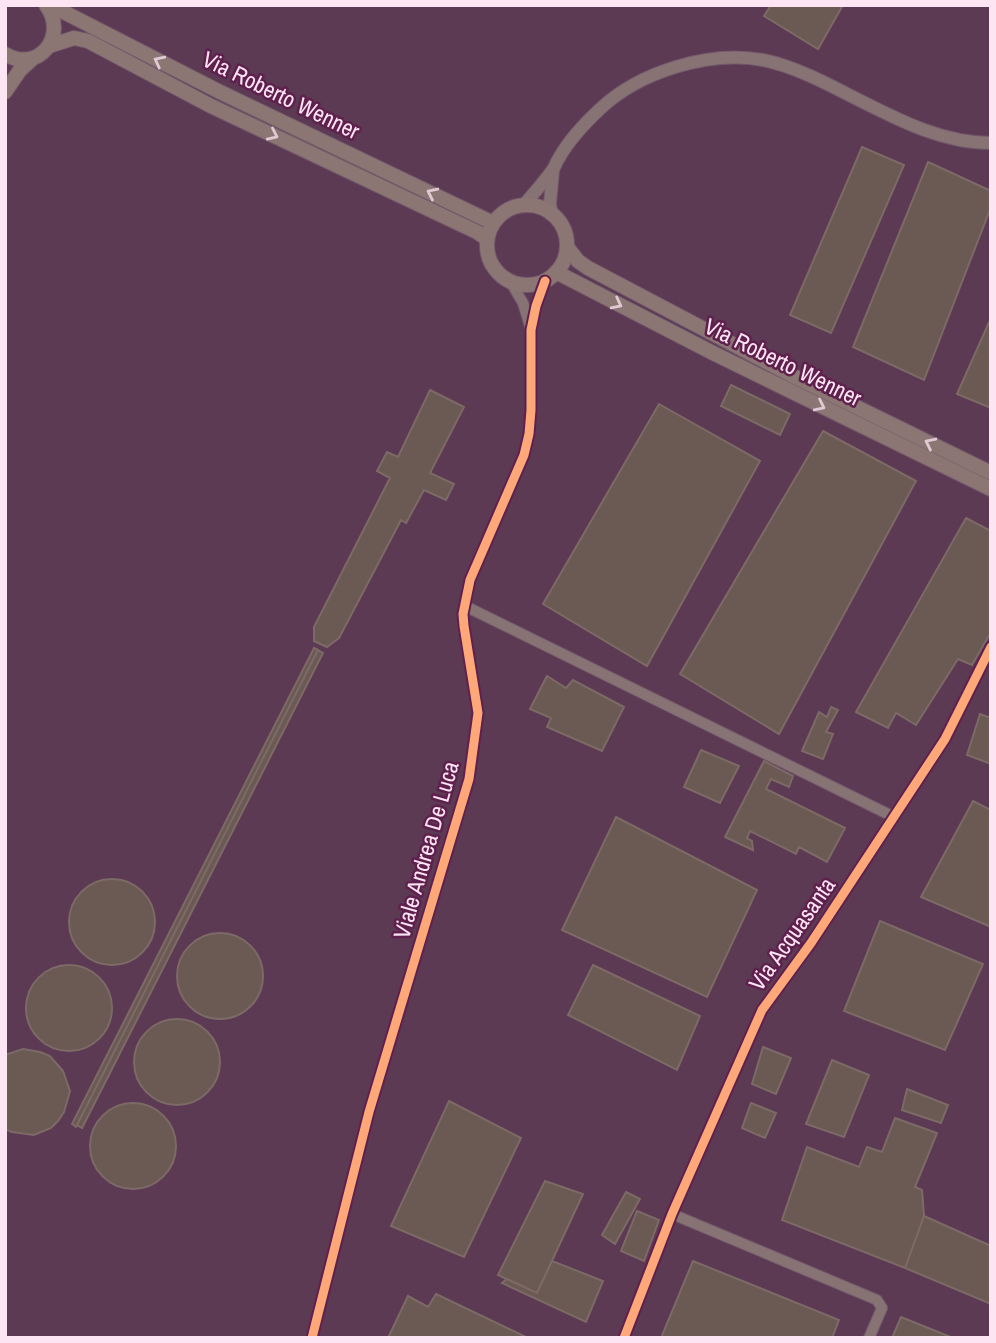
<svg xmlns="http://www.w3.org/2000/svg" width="996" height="1343" font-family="'Archivo Narrow',sans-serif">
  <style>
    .building { fill: #6b5953; stroke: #7d6a66; stroke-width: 2 }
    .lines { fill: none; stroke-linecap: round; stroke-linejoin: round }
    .minor-casing { stroke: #73586b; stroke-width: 12 }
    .tertiary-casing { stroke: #73586b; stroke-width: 14 }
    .secondary-casing { stroke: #73586b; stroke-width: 16 }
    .minor { stroke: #877373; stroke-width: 10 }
    .tertiary { stroke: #877373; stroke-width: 12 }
    .secondary { stroke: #8c7673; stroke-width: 14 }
    .cycleway-casing { stroke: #5f204e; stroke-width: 13 }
    .cycleway { stroke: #fea87a; stroke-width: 9 }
    .oneway { stroke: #e1c9d4 }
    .labels { text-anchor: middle; stroke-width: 5; stroke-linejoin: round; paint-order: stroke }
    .street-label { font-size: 23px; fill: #fde5f4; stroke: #5f204e }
  </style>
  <rect width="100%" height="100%" fill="#5c3a53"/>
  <path class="building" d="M771,5H843L818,49L764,16Z
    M862,147L904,165L831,333L790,315Z
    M928,162L991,191V207L924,380L853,347Z
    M991,318V408L957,394Z
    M731,385L790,414L780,435L721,406Z
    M430,390L464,407L430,473L454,484L446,500L424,490L406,523L401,520L339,638L327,647L314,641V627L390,478L377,471L387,452L398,457Z
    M659,404L760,461L647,666L543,604Z
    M823,431L916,481L779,734L680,674Z
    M966,518L991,531V632L972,665L958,659L916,725L896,713L888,728L856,712Z
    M314,648L318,650L76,1127L72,1124Z
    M318,650L323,653L82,1128L77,1125Z
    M547,676L566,688L573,680L624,707L602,751L547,727L551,718L530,709Z
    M831,707L838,710L826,732L833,734L823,759L802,751L819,712L827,717Z
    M980,714L991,718V764L967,755Z
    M701,750L739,766L720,803L684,787Z
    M764,761L793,776L789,787L771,779L766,789L845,828L827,862L799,847L796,854L750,831L747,838L752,841L753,850L725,837Z
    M973,801L991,810V927L921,897Z
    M616,817L757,890L707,997L562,930Z
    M69 922a43 43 0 1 1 86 0a43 43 0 1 1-86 0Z
    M880,921L983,964L945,1050L844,1011Z
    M177 976a43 43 0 1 1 86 0a43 43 0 1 1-86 0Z
    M593,965L700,1016L677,1070L568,1015Z
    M26 1008a43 43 0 1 1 86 0a43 43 0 1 1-86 0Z
    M134 1062a43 43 0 1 1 86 0a43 43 0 1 1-86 0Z
    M763,1047L791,1058L776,1094L752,1084Z
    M23,1049L40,1052L50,1056L63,1071L70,1091L64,1112L58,1121L51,1128L34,1135L12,1132L5,1129V1055Z
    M832,1060L869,1075L844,1137L806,1124Z
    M907,1089L948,1105L941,1123L902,1110Z
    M449,1101L521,1138L464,1257L391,1226Z
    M751,1103L776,1113L765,1138L742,1128Z
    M90 1146a43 43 0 1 1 86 0a43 43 0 1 1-86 0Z
    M895,1118L937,1133L915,1187L922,1190L924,1216L905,1268L782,1220L807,1147L859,1167L867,1147L882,1152Z
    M545,1181L583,1194L537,1293L498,1275Z
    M626,1192L640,1199L615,1244L602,1235Z
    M637,1211L659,1220L644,1261L621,1251Z
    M924,1216L991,1246V1304L905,1268Z
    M552,1261L603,1281L586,1322L502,1283L507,1279L537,1293Z
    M693,1261L839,1320L832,1338H661Z
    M436,1294L528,1338H388L408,1296L428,1307Z
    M901,1317L953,1338H892Z"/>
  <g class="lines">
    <g class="minor-casing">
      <path id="minor" d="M510,281L523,303L530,326
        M465,606L894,817
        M672,1214L877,1300L882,1308L869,1338
        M312,1338L369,1112L469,779L478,713L464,626L463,614L470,580L524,455L529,434L531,410V330L536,306L545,281
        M624,1338L672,1214L762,1010L811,943L945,739L991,647"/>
    </g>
    <g class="tertiary-casing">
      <path id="tertiary" d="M524,205C533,194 543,183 551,172C555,168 556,162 559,158C569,140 585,123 600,109C639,72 709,50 763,60C793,66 824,82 851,96C895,118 940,143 991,143
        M551,212L550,203L553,171"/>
    </g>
    <g class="secondary-casing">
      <path id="secondary" d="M50,5L220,92L493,223
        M49,46L74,38L88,41L211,106L477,232L487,239
        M5,54C38,74 69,36 46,5
        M5,92L20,70L33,58
        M487 245a40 40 0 1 1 80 0a40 40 0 1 1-80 0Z
        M567,247L578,261L588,268L795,377L991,473
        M556,272L713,353L991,489"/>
    </g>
    <use href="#minor" class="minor"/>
    <use href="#tertiary" class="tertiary"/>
    <use href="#secondary" class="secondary"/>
    <g class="cycleway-casing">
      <path id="cycleway" d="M312,1338L369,1112L469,779L478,713L464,626L463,614L470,580L524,455L529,434L531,410V330L536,306L545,281
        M624,1338L672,1214L762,1010L811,943L945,739L991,647"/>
    </g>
    <use href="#cycleway" class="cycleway"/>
  </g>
  <defs><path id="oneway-chevron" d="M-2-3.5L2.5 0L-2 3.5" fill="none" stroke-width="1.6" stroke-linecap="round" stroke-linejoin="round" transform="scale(1.75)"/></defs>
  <g class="oneway">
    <use href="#oneway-chevron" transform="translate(159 61) rotate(-153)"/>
    <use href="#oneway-chevron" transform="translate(273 135) rotate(25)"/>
    <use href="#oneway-chevron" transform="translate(432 193) rotate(-154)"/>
    <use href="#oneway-chevron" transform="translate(617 304) rotate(27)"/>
    <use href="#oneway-chevron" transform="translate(820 406) rotate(26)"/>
    <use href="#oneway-chevron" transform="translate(930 443) rotate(-154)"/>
  </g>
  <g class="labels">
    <g class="street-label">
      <text transform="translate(281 95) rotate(26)" y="8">Via Roberto Wenner</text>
      <text transform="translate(783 362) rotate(26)" y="8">Via Roberto Wenner</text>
      <text transform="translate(426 850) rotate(-74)" y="8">Viale Andrea De Luca</text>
      <text transform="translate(792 934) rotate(-55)" y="8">Via Acquasanta</text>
    </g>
  </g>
  <rect width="996" height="1343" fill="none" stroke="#fde5f4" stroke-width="14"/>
</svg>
